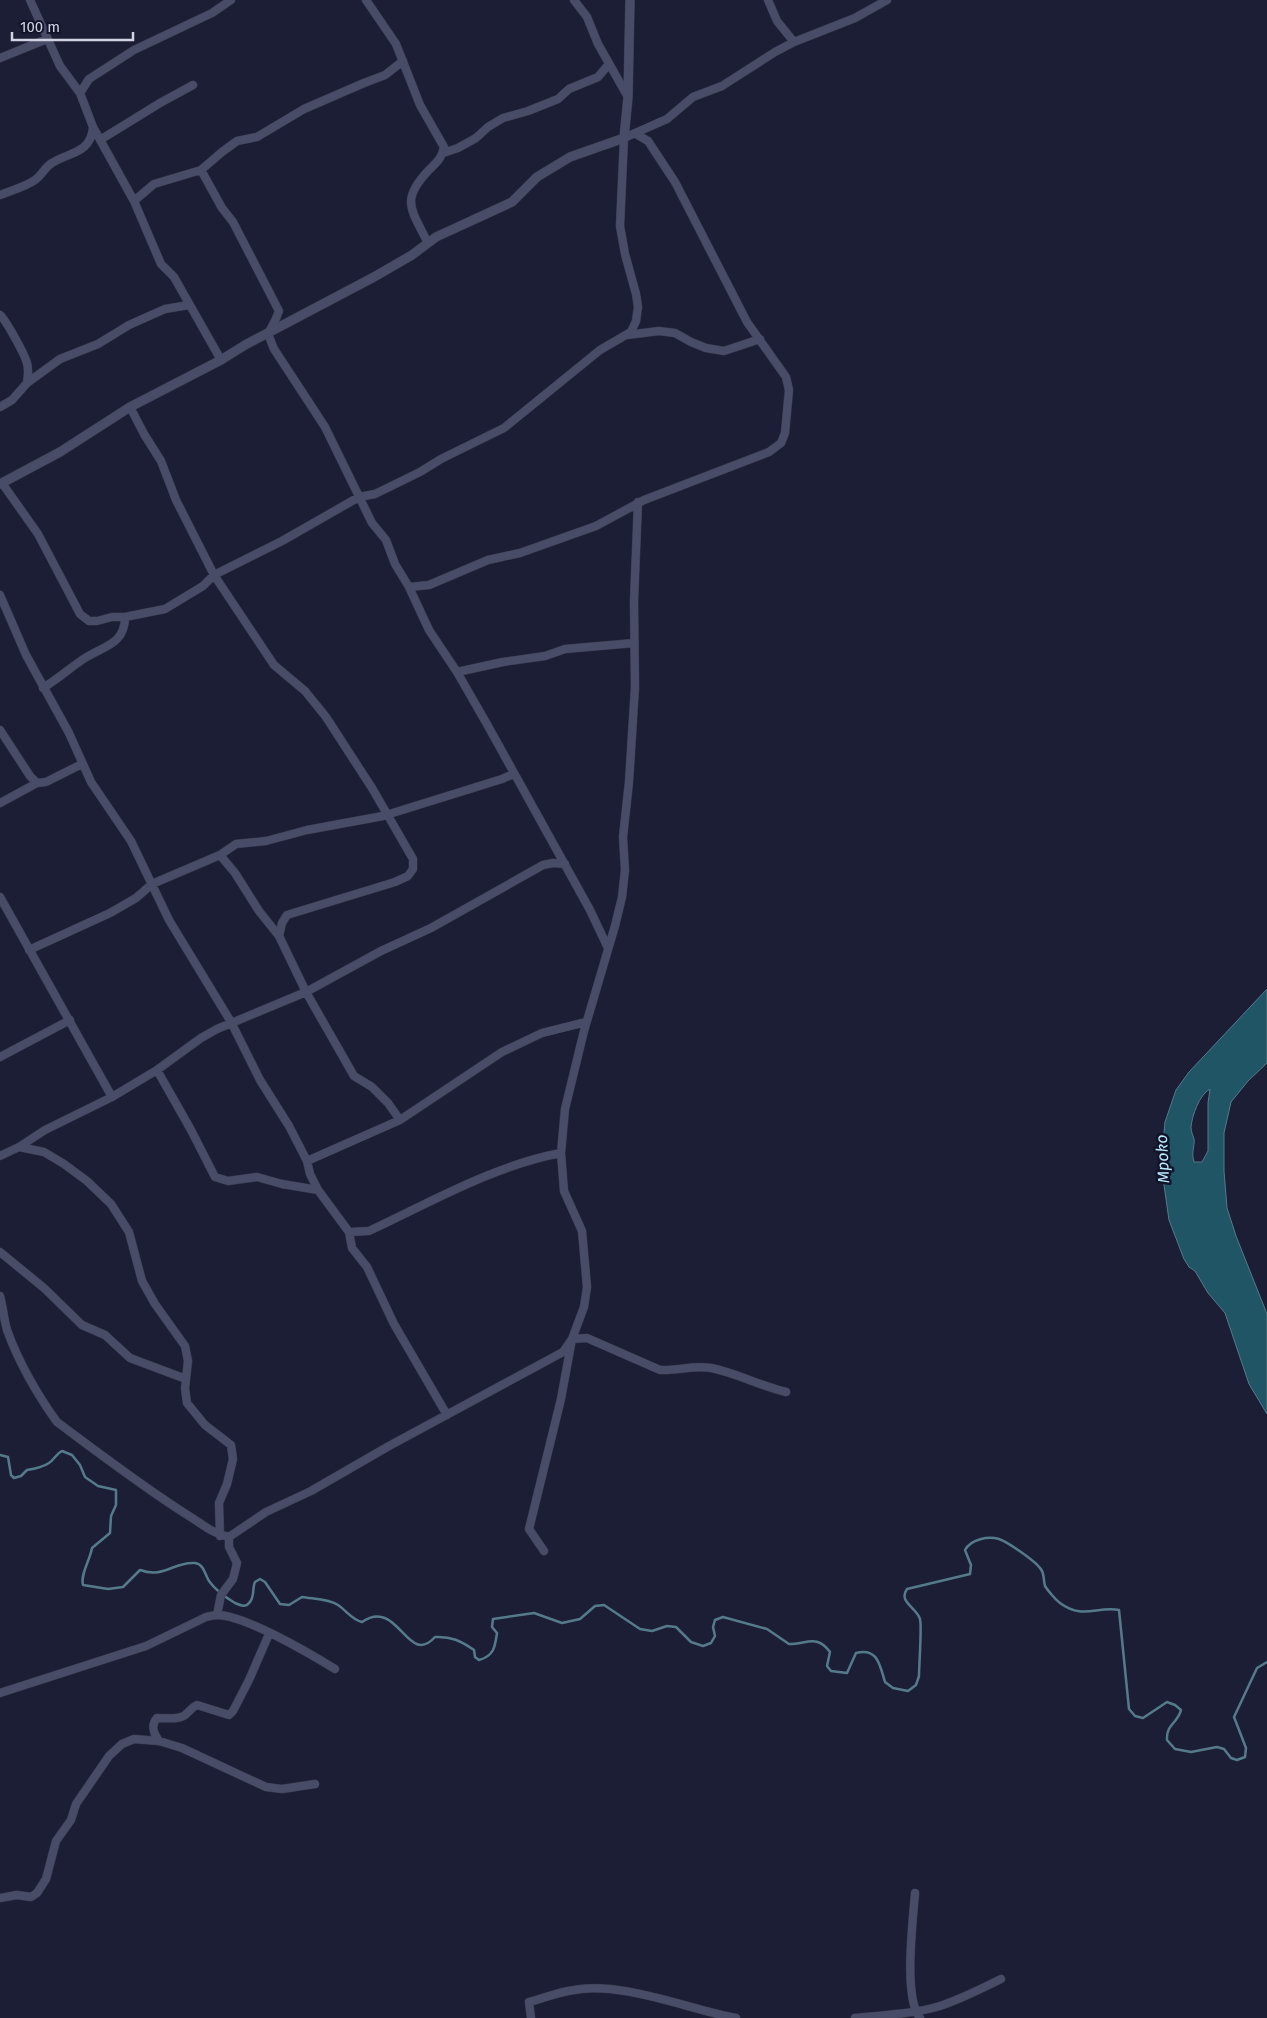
<svg xmlns="http://www.w3.org/2000/svg" width="1267" height="2018" font-family="'Fira Sans',sans-serif">
  <style>
    .water { fill: #205565; stroke: #557b8b; fill-rule: evenodd }
    .lines { fill: none; stroke-linecap: round; stroke-linejoin: round }
    .stream { stroke: #557b8b; stroke-width: 2.5 }
    .minor-casing { stroke: #37384b; stroke-width: 9 }
    .tertiary-casing { stroke: #37384b; stroke-width: 10 }
    .minor { stroke: #484c66; stroke-width: 8 }
    .tertiary { stroke: #484c66; stroke-width: 9 }
    .labels { text-anchor: middle; stroke-width: 5; stroke-linejoin: round; paint-order: stroke }
    .water-label { font-size: 16px; font-style: italic; fill: #bbecfd; stroke: #12142a }
  </style>
  <rect width="100%" height="100%" fill="#1b1e35"/>
  <path class="water" d="M1267,989V1063L1248,1081L1231,1102L1224,1133V1171L1227,1208L1236,1236L1267,1314V1414L1249,1384L1225,1313L1208,1293L1195,1271L1189,1267L1184,1259L1169,1220L1161,1164L1165,1122L1176,1090L1189,1072ZM1210,1089L1208,1103V1151L1202,1162H1194C1191,1151 1195,1147 1194,1139C1193,1135 1191,1132 1191,1127C1192,1116 1199,1095 1210,1089Z"/>
  <g class="lines">
    <path class="stream" d="M0,1455L8,1457L11,1475L14,1478L21,1476L27,1470C34,1469 43,1467 49,1463C54,1460 56,1454 62,1451L72,1455L80,1465L85,1477L98,1486L116,1490V1505L111,1516L110,1533L92,1548C90,1560 80,1575 83,1585L108,1589L123,1587L140,1570C164,1579 174,1561 195,1563C204,1564 205,1575 209,1581C216,1591 225,1597 235,1603C240,1605 245,1608 249,1603C255,1598 252,1588 255,1582L260,1579L265,1582L280,1604L289,1605L302,1597C313,1599 329,1599 338,1605C347,1611 351,1619 362,1622C399,1597 407,1668 435,1637C451,1636 461,1641 474,1650L475,1657L479,1660C494,1656 495,1647 497,1633L492,1627L493,1619L534,1613L562,1623L580,1619L595,1606L604,1605L640,1629L652,1631L667,1626L676,1627L691,1642L703,1646L711,1643L715,1636L713,1627L715,1620L723,1617L767,1629L789,1644C807,1644 817,1634 830,1652L827,1666L831,1671L847,1673L856,1653C878,1647 880,1666 885,1682L893,1688L908,1691L916,1685L919,1676C919,1666 922,1626 920,1619C916,1607 898,1602 907,1589L970,1574L971,1565L965,1550C971,1539 988,1536 999,1539C1008,1542 1035,1561 1040,1568C1045,1573 1043,1580 1045,1586C1048,1591 1056,1600 1060,1603C1083,1620 1096,1606 1119,1610L1129,1709L1135,1716L1143,1718L1167,1702L1175,1705L1181,1710C1178,1723 1166,1724 1167,1740L1175,1749L1191,1752L1217,1747L1224,1749L1231,1758L1237,1760L1245,1757L1246,1748L1234,1717L1257,1668L1267,1662"/>
    <g class="minor-casing">
      <path id="minor" d="M30,0L60,66L80,93L93,127L134,201L161,264L174,277L221,360
        M366,0L396,44L420,105L444,147C442,158 437,162 429,170C400,200 411,209 428,243
        M574,0L587,17L598,44L628,97
        M768,0L777,21L794,42
        M0,58L47,39
        M80,93L89,79L134,50L212,13L231,0
        M100,140L160,103L193,85
        M443,153L458,148L476,138L488,127L503,118L528,111L558,99L569,89L598,77L609,64
        M201,170L222,208L233,222L279,311L275,321L268,334L274,349L325,427L372,523L386,540L395,564L409,587L429,630L457,672L488,726L590,910L608,948
        M0,195C12,190 25,187 35,180C42,175 45,167 52,163C69,152 90,154 93,128
        M134,201L154,184L201,170L222,152L237,141L257,137L304,109L364,83L385,75L403,61
        M0,315C6,320 25,355 27,363C29,370 28,376 27,383
        M627,335L659,331L675,333L691,342L706,348L724,351L760,339
        M0,407L12,400L27,383L60,359L98,344L129,325L165,309L189,305
        M130,407L144,434L161,461L176,500L214,575L274,665L305,691L326,717L372,788L413,859V869L408,876L395,882L287,915L282,923L279,936
        M2,483L38,534L80,614L89,621H97L112,617H125L165,609L203,586L214,575L282,541L359,497L375,494L420,472L441,459L504,428L600,350L631,332L636,321L638,307L636,294L625,254L620,226L624,138L667,119L693,97L722,86L775,52L794,42L855,18L887,0
        M409,587L429,585L488,560L520,553L596,526L644,500L769,452L781,443L785,433L789,390L786,377L747,322L675,182L648,141L636,134
        M0,595L26,655L69,733L91,782L131,841L169,920L231,1022L260,1080L289,1126L307,1161L310,1174L318,1190L349,1232L352,1248L367,1267L394,1324L447,1415
        M457,672L503,662L545,656L565,649L634,643
        M43,688C58,679 71,667 85,658C104,646 125,644 125,617
        M0,730L30,776L37,783L46,782L82,764
        M0,803L37,783
        M220,855L235,873L259,911L279,936L306,992L354,1076L372,1087L388,1103L400,1120
        M0,897L112,1097
        M29,950L110,913L136,898L152,884L220,855L236,844L266,841L307,830L383,816L502,779L513,774
        M0,1057L70,1020
        M157,1070L191,1130L215,1177L228,1181L257,1177L282,1184L318,1190
        M19,1147L44,1152L64,1164L87,1181L111,1204L129,1232L142,1281L155,1304L185,1346L188,1361L185,1388L187,1403L205,1425L231,1445L233,1459L227,1484L219,1503L220,1536
        M0,1156L19,1147L45,1130L112,1097L157,1070L201,1038L217,1029L306,992L381,951L431,928L543,865L553,863L565,864
        M307,1161L400,1120L502,1052L542,1033L586,1022
        M349,1232L369,1231C429,1203 495,1165 561,1153
        M0,1252L44,1288L82,1325L105,1335L130,1358L186,1379
        M0,1296C3,1307 4,1320 7,1330C18,1361 38,1396 57,1422C100,1454 143,1487 189,1516C202,1524 213,1534 229,1537L266,1512L311,1491L389,1446L563,1352L572,1339L584,1307L587,1287L582,1231L564,1191L561,1153L565,1109L584,1031L615,926L622,897L625,870L623,837L629,782L635,687L634,601L638,502
        M544,1551L529,1529L561,1399L572,1339L587,1338L660,1370C677,1371 694,1365 711,1368C737,1373 760,1386 786,1392
        M217,1615L221,1595L233,1579L237,1563L229,1547V1537
        M0,1693L146,1646L206,1617C210,1616 214,1615 218,1615C246,1616 309,1653 335,1669
        M159,1741C154,1734 150,1726 157,1718C165,1718 179,1720 185,1715C190,1711 191,1708 197,1705L229,1715L233,1711L249,1680L269,1634
        M915,1893C913,1921 903,1997 920,2018
        M0,1898L17,1895L31,1897L37,1893L46,1879L56,1841L71,1820L76,1804L109,1756L122,1744L134,1739L159,1741L182,1748L266,1787L282,1789L315,1784
        M531,2018L529,2002C544,1998 559,1992 574,1990C621,1981 688,2009 736,2018
        M855,2018C883,2015 913,2014 940,2006C961,1999 981,1989 1001,1979"/>
    </g>
    <g class="tertiary-casing">
      <path id="tertiary" d="M0,484L60,452L130,407L221,360L245,345L374,277L412,255L436,237L512,202L537,177L570,157L624,138L628,97L630,0"/>
    </g>
    <use href="#minor" class="minor"/>
    <use href="#tertiary" class="tertiary"/>
  </g>
  <g class="labels">
    <g class="water-label">
      <text transform="translate(1162 1159) rotate(-93)" y="6">Mpoko</text>
    </g>
  </g>
  <path d="M12 32v8h121v-8" fill="none" stroke="#d1d3e3" stroke-width="2.5"/>
  <text x="20" y="32" font-size="15" fill="#d1d3e3" stroke="#12142a" stroke-width="4" paint-order="stroke">100 m</text>
</svg>
